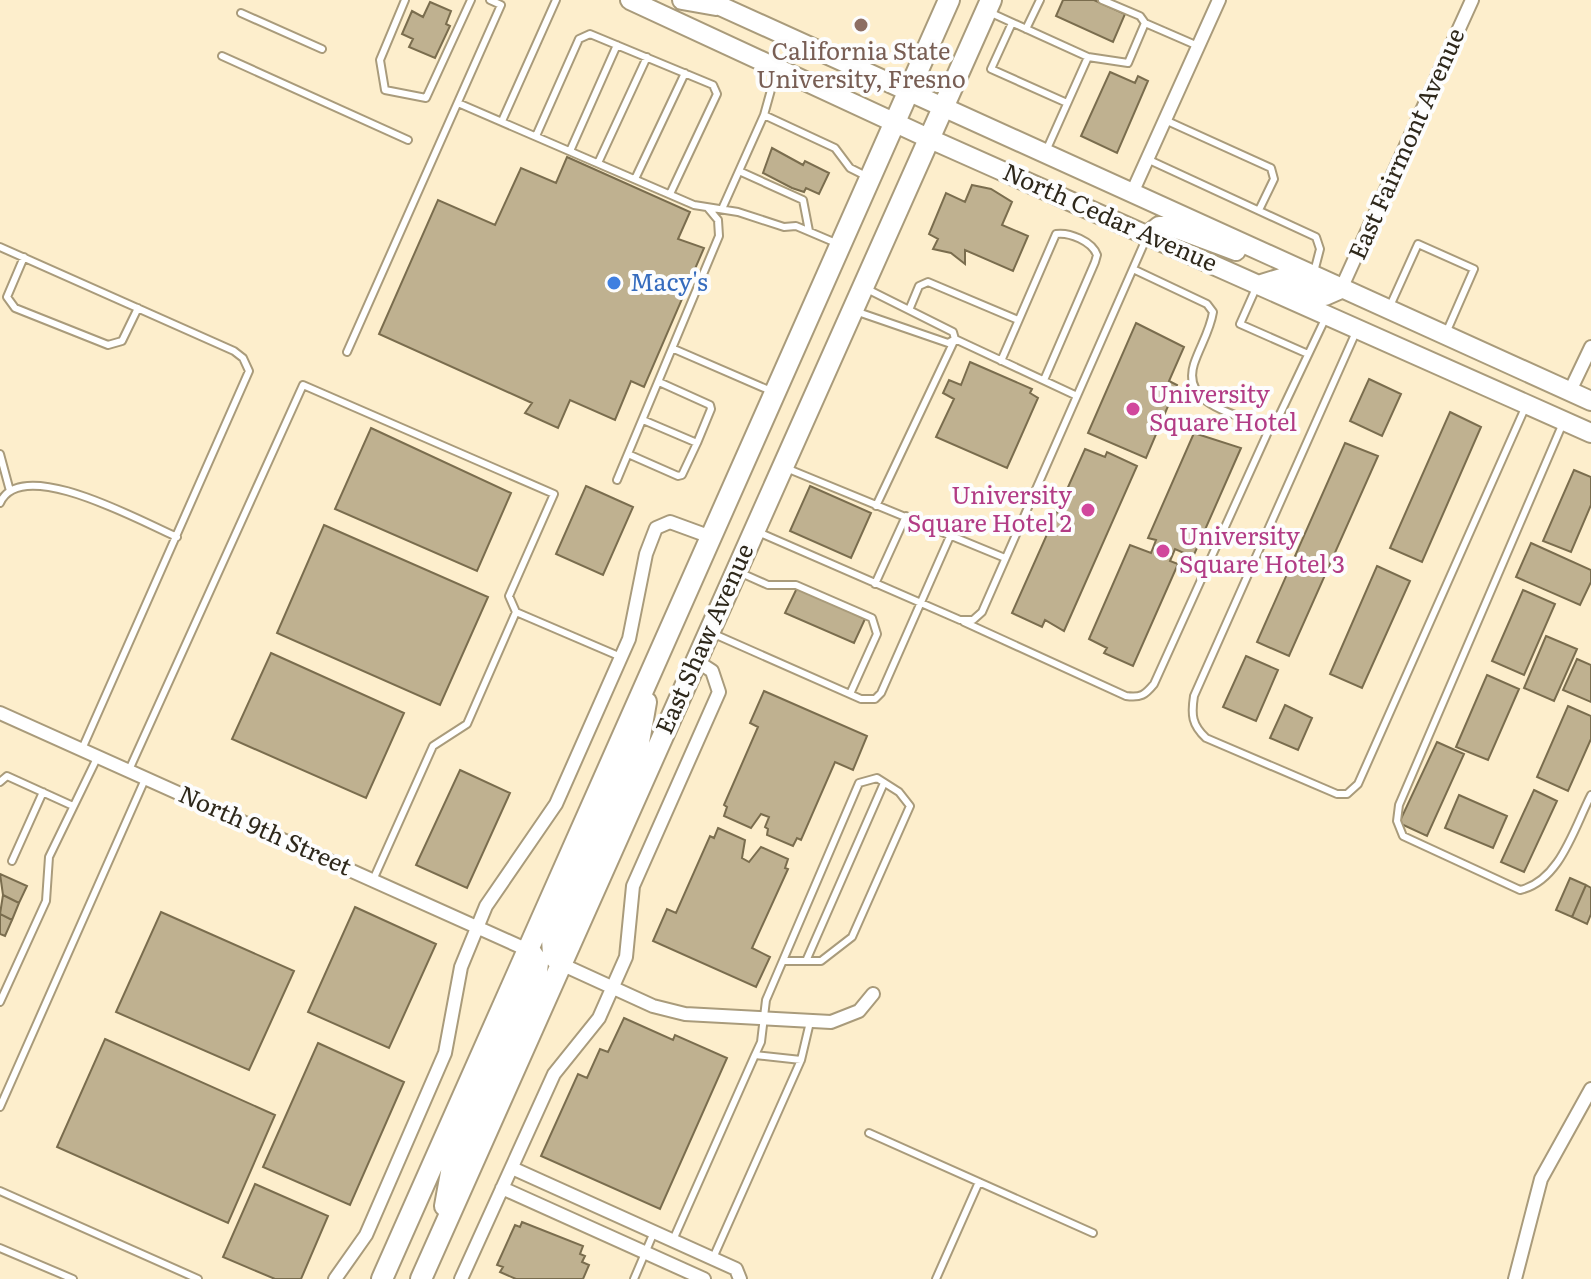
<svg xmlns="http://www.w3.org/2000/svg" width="1591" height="1279" font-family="Literata,serif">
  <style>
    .building { fill: #bfb190; stroke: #7a6d4e; stroke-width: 2 }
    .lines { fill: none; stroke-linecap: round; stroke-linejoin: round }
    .service-casing { stroke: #a99b7b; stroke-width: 10 }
    .minor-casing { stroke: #a99b7b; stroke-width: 16 }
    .secondary-casing { stroke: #a99b7b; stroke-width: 22 }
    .primary-casing { stroke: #a99b7b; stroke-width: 24 }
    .service { stroke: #fff; stroke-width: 6 }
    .minor { stroke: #fff; stroke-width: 12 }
    .secondary { stroke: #fff; stroke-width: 18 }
    .primary { stroke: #fff; stroke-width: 20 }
    .education-dot { fill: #8d6e63; stroke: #fdfdfd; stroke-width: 3 }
    .shop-dot { fill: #3f7fe0; stroke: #fdfdfd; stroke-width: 3 }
    .hotel-dot { fill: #d1479c; stroke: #fdfdfd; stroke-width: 3 }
    .labels { text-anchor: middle; stroke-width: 8; stroke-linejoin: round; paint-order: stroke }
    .education-label { font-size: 24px; fill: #785e54; stroke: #fdfdfd }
    .street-label { font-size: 24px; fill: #2e281b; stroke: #fdfdfd }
    .shop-label { font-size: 24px; fill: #366cbe; stroke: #fdfdfd; text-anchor: start }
    .hotel-label { font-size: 24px; fill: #b23c85; stroke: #fdfdfd; text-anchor: start }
  </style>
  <rect width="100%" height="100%" fill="#fdeecc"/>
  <path class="building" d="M1063,0H1094L1125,14L1113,42L1056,16Z
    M430,2L451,11L446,24L450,26L435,58L409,47L413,39L402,34L412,11L423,17Z
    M1110,72L1135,83L1138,76L1148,81L1117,153L1081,136Z
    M772,148L803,165L805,161L829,173L819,194L806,188L804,192L792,188L763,173Z
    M567,157L690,212L678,239L704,248L644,387L631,381L615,420L570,400L558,428L525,413L532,403L379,334L438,200L495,225L521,168L556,183Z
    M972,185L991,189L1012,202L1002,225L1028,236L1013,271L965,250V264L951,253L933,249L938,239L929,234L946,193L965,202Z
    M1136,323L1184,347L1169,381L1177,385L1146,458L1088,433Z
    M970,362L1032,389L1030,393L1038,398L1007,468L936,437L954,399L943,393L949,380L961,385Z
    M1369,379L1401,394L1382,436L1350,421Z
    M1450,412L1481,427L1422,562L1390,548Z
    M371,428L511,493L477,571L335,509Z
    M1194,433L1241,448L1193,557L1175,549L1170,561L1178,564L1133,666L1104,653L1107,648L1089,639L1130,545L1151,553L1156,540L1148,538Z
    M1345,443L1378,456L1289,656L1257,642Z
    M1085,449L1105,457L1107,452L1137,466L1064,631L1045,620L1042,627L1012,613Z
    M1574,470L1591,477V505L1571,552L1543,541Z
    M586,486L633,507L603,575L556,554Z
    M810,486L871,513L851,558L790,531Z
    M324,525L488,597L440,705L277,633Z
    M1531,543L1591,570V582L1580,605L1516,577Z
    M1377,566L1410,581L1362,688L1330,674Z
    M797,588L847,606L846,610L865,619L854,643L785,613Z
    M1523,590L1555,604L1524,675L1492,661Z
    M1546,636L1577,649L1554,701L1524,688Z
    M271,653L404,713L366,798L232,739Z
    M1246,656L1278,670L1256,721L1223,707Z
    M1577,659L1591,665V702L1563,690Z
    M1487,675L1519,689L1488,760L1456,747Z
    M764,691L867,736L853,770L835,762L801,840L797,838L793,846L767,835L768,829L765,827L769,817L761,814L751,828L724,816L727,807L724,805L758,727L750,723Z
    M1285,705L1312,718L1298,750L1270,738Z
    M1568,706L1591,716V739L1568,791L1537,777Z
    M1437,742L1464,754L1427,836L1399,823Z
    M460,770L510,793L467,888L416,865Z
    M1534,790L1557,801L1524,872L1501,862Z
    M1459,795L1507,816L1493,848L1445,828Z
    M718,828L745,840L742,858L749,862L761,847L788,859L785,868L788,869L752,948L770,957L756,987L653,941L667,909L676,913L710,836L714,838Z
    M0,874L27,886L19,903L3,895Z
    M1570,878L1586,885L1572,917L1556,910Z
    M1586,885L1591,888V914L1587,924L1572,917Z
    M3,895L19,903L12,920L0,914Z
    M355,907L436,944L389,1048L308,1012Z
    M161,912L294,971L249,1070L116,1012Z
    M0,914L12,920L5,936L0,934Z
    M624,1018L673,1040L675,1035L727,1058L660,1209L541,1156L578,1074L587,1078L600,1049L608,1052Z
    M105,1039L275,1115L228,1223L57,1147Z
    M318,1043L404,1082L350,1205L263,1167Z
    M255,1184L328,1216L301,1279H275L223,1257Z
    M522,1222L583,1246L580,1254L585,1256L582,1262L589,1265L583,1279H516L500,1272L503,1267L497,1265L515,1225L520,1227Z"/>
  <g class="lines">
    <g class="service-casing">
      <path id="service" d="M405,0L380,60L385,90L426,98L471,0
        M1102,0L1140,16L1145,23
        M989,12L1088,57
        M241,13L322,49
        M1012,23L991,69L1067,103
        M1026,29L1040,0
        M222,56L408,140
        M776,72L764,115L835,148L850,168L868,177
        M458,103L694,205L738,212L784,227L796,226L836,243
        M1165,120L1271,168L1274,179L1259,210
        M502,121L556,0
        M536,136L579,39L590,34L713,85L717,94L670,194
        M570,151L617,45
        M1046,151L1088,57L1128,63L1145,23L1198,46
        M1147,159L1316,237L1320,249L1314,272
        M598,163L647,57
        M739,171L803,200L809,231
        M635,179L685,73
        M722,209L764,115
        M0,247L234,351L243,358L249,371L82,749
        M24,257L7,297L15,308L108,345L122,341L138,308
        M1133,269L1207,304L1213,312C1210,331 1200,346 1194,364C1181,405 1236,414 1264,425L1280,414L1326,317
        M1256,288L1240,324L1308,354
        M1390,306L1418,244L1474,269L1446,333
        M909,310L919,286L928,282L1018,320
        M855,311L948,343L955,339L953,332L865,288
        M1356,332L1194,696C1191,715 1192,725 1206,738L1337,794H1347L1358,784L1525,408
        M674,349L771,391
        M347,352L501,5L490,0
        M1001,361L1056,234C1069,232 1092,241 1097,255L1095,262L1044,380
        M643,420L697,443L711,409L710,405L659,382
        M1563,423L1399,805L1397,821L1403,836L1520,890C1560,881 1574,828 1591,795
        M0,454L10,491
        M628,454L678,476L682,475L697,443
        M786,468L1005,558
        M617,480L719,236L718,220L708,208
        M0,503C21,454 144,523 177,537
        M876,506L955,339L1077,396
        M758,532L960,620H973L982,612L1146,239
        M741,573L768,585H796L872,618L877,634L850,694
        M875,584L906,516
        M964,622L1126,696C1141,698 1145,695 1154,684L1272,423
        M714,634L861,699H875L881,693L951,534
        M129,770L303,385L554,494L509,596L516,612
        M0,782L7,776L73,806
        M12,861L43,792
        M373,880L433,746L467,724L516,612L621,657
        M783,961H821L852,937L910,806L899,792L877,778L859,783L766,1000L761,1042L755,1055L801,1060L810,1022
        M806,961L884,783
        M0,1002L46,901L49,857L98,756
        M0,1107L146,777
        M869,1133L1093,1233
        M0,1191L198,1279
        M673,1240L755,1055
        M0,1248L73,1279
        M713,1258L801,1060
        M634,1279L654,1232
        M936,1279L979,1182"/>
    </g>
    <g class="minor-casing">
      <path id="minor" d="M1132,193L1219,0
        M1341,289L1472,0
        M1570,391L1591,347
        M0,713L530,951
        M561,964L653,1006L685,1014L831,1022L859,1011L873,994
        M512,1168L736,1269L740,1279
        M502,1188L704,1279
        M335,1279L366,1235L445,1053L461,967L486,906L556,804L629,639L646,554L656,528L670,522L711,537
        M461,1279L554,1074L599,1018L626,957L633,886L719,692L712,671L695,660
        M1515,1279L1541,1179L1591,1089"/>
    </g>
    <g class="secondary-casing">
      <path id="secondary" d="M630,0L928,138L1591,433
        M682,0L716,6
        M707,0L1591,401
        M1148,235L1159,226H1169L1236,251
        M1258,285L1281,278L1325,296L1341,289"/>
    </g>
    <g class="primary-casing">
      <path id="primary" d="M561,964L553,955L552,938L639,742L646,702
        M445,1206L452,1167L536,979L538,963L530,951
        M382,1279L949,0
        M421,1279L991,0"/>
    </g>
    <use href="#service" class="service"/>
    <use href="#minor" class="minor"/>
    <use href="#secondary" class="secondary"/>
    <use href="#primary" class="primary"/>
  </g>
  <circle class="education-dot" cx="861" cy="25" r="8"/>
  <circle class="shop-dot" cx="614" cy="283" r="8"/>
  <g class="hotel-dot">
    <circle cx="1133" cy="409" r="8"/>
    <circle cx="1088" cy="510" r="8"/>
    <circle cx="1163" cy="551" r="8"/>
  </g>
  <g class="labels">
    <g class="education-label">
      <text x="861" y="60">California State<tspan x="861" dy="28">University, Fresno</tspan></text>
    </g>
    <g class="street-label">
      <text transform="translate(1407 144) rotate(-66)" y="8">East Fairmont Avenue</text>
      <text transform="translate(1110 218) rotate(24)" y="8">North Cedar Avenue</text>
      <text transform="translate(705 639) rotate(-66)" y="8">East Shaw Avenue</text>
      <text transform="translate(265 831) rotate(24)" y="8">North 9th Street</text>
    </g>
    <g class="shop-label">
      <text x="630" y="291">Macy's</text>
    </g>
    <g class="hotel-label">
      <text x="1149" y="403">University<tspan x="1149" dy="28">Square Hotel</tspan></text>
      <text x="1072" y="504" text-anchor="end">University<tspan x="1072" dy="28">Square Hotel 2</tspan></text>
      <text x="1179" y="545">University<tspan x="1179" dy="28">Square Hotel 3</tspan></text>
    </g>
  </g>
</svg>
